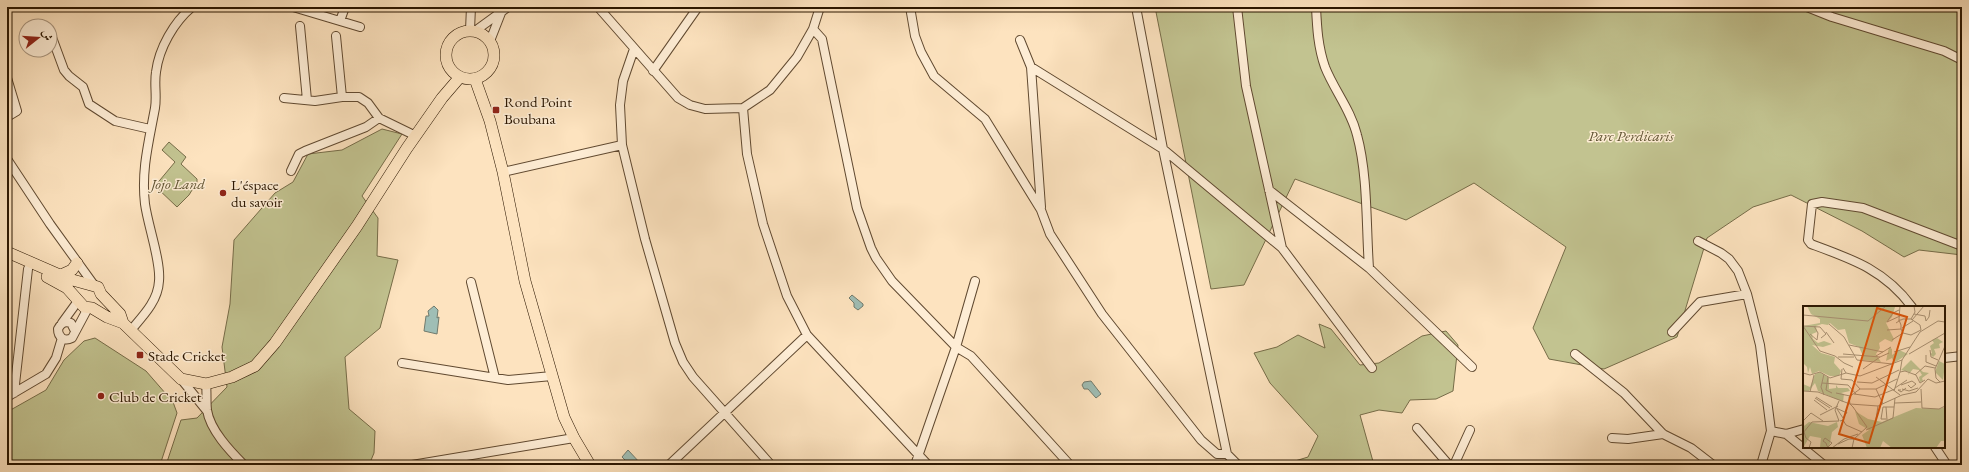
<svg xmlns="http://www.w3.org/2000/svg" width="1969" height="472" font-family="'EB Garamond',Amiri,serif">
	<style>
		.green { fill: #c2c390; stroke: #766c48 }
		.water { fill: #9fbeb5; stroke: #717b6d }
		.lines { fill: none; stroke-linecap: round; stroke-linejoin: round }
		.minor-casing { stroke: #604930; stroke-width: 10 }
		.major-casing { stroke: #2b1600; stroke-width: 12 }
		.minor { stroke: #feedd5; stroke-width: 8 }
		.major { stroke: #fde3bf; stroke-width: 11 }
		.poi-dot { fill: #8f2418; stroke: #feedd5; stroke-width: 1.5 }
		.labels { text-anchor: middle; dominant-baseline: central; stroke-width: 3; stroke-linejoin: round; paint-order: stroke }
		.poi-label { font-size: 15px; fill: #2b1600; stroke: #feedd5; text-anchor: start }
		.park-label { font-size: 15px; font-style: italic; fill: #605332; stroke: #feedd5 }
		.inset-road { fill: none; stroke: #a99173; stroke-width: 1 }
		.view { fill: #df560b; fill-opacity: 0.15; stroke: #df560b; stroke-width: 2 }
		.inset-edge { fill: none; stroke: #2b1600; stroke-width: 2 }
	</style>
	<rect width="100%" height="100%" fill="#fde3bf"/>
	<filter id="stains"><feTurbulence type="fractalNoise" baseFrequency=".005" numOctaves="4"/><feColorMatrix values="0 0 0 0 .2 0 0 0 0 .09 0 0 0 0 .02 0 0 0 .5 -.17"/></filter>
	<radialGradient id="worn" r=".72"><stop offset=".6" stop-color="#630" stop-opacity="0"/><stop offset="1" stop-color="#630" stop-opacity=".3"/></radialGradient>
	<!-- green -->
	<path class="green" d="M 1155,7 L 1213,9 L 1215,7 L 1962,7 L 1962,255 L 1919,250 L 1904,257 L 1862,231 L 1791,195 L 1753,207 L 1707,238 L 1677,337 L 1604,369 L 1549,359 L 1533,328 L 1566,247 L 1474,183 L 1406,220 L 1295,179 L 1244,285 L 1211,289 Z
		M 382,129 L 402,134 L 362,196 L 378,218 L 377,256 L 398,260 L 380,328 L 345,357 L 349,409 L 375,431 L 374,453 L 369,465 L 166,465 L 181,420 L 197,418 L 227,387 L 222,347 L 230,304 L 234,240 L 275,193 L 293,182 L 308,154 L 342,150 Z
		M 169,142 L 186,157 L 181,164 L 197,179 L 197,182 L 189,195 L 177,207 L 155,186 L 175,162 L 162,150 Z
		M 1319,324 L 1331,329 L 1360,365 L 1379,363 L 1422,336 L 1446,331 L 1458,345 L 1453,391 L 1436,399 L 1410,400 L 1402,413 L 1379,410 L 1360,415 L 1374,465 L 1282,465 L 1308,457 L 1318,436 L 1270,383 L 1254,353 L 1277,347 L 1298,335 L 1325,348 Z
		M 95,338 L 146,371 L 173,402 L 177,413 L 160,465 L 7,465 L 7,412 L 46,390 L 64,360 L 84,341 Z"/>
	<!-- water -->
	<path class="water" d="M 852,295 L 863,304 L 863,306 L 858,310 L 854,307 L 854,303 L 849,298 Z
		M 434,306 L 438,310 L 437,318 L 439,317 L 437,334 L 424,331 L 426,316 L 429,316 L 428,311 Z
		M 1091,381 L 1101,394 L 1096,398 L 1088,389 L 1084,389 L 1082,385 L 1084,382 Z
		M 628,450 L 641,464 L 639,465 L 630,465 L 622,457 Z"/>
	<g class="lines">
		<defs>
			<path id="minor" d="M 293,7 L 360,27
				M 598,7 L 678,98 L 690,105 L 705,109 L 743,108 L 770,90 L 797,57 L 813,29 L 820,7
				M 910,7 L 915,36 L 921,52 L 934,76 L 985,119 L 1041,210 L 1050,234 L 1102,314 L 1201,440 L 1217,454 L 1227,454
				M 1136,7 L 1163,149 L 1227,454 L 1238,465
				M 1237,7 L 1246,86 L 1282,248
				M 1316,7 C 1317,28 1318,47 1325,67 C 1334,90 1351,110 1357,135 C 1368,175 1366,226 1369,268
				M 1807,7 L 1832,17 L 1944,51 L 1962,60
				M 340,21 L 345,7
				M 300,26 L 307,100
				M 813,29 L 822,39 L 857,208 L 871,248 L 876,258 L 892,281 L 956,347 L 971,356 L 1070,465
				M 470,30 L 471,7
				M 475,31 L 508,7
				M 50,32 L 64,70 L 69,76 L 83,87 L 89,104 L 115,121 L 150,129
				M 336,36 L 342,97
				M 1020,40 L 1031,67 L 1041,207
				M 490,41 L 501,13
				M 634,49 L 623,81 L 620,105 L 622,145 L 645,239 L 675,343 L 683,362 L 693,377 L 771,465
				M 1031,67 L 1163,149 L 1282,248 L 1372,368
				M 653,71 L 698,7
				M 7,78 L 17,111 L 7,117
				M 284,98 L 315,101 L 342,97 L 359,97 L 368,103 L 379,118 L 416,136
				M 743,108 L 747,154 L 763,224 L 787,296 L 807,335 L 928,465
				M 7,159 L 50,224 L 94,285
				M 291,171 L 299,154 L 305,151 L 366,127 L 379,118
				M 503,172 L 622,145
				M 1269,190 L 1369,268 L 1472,367
				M 1698,241 L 1721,253 L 1729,259 L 1738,271 L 1747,294 L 1760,345 L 1771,431 L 1761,465
				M 471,282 L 495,378
				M 1912,307 C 1885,270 1852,259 1811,244 L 1808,240 L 1812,204 L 1822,202 L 1863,208 L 1962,246
				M 62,323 L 78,301
				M 131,330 C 143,316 158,301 159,281 C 161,261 148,226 145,204 C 141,170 149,141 155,108 C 157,96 154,84 156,72 C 159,48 174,22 192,7
				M 75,331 L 71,323 C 65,321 61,323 58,329 C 58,337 64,342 72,338 L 88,308
				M 1672,332 L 1700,302 L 1747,294
				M 1575,354 L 1624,393 L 1663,434 L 1691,448 L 1713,465
				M 1944,358 L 1962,356
				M 402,363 L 508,380 L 552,376
				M 181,379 L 207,411
				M 206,384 C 207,393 206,402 207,410 C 210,430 230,451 244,465
				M 14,393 L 28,269
				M 7,397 L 46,374 L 56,358 L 62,338
				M 1417,428 L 1449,465
				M 1771,431 L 1786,434 L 1804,429
				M 1786,434 L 1824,465
				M 1612,438 L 1628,439 L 1663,434
				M 1935,447 L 1947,465
				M 412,465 L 574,438
				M 669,465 L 807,335
				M 915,465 L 956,347 L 975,281
				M 1454,465 L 1470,430"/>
			<path id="major" d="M446 55a24 24 0 1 1 48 0a24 24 0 1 1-48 0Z
				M 475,79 L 490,121 L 503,172 L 525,281 L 564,417 L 574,438 L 590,465
				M 7,252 L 69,279 L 98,287 L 101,294 L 120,314 L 123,323 L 181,379 L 206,384 L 232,377 L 255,366 L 275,343 L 357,226 L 407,148 L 442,98 L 460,77
				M 61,275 L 72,270 L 77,263
				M 47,277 L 67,288 L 84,307 L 92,308 L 107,317 L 123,323"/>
		</defs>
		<!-- minor casing -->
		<use href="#minor" class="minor-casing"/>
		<!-- major casing -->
		<use href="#major" class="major-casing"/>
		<!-- minor -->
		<use href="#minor" class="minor"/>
		<!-- major -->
		<use href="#major" class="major"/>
	</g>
	<!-- markers -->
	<g class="poi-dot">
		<rect x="492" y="106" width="8" height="8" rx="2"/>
		<circle cx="223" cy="193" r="4"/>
		<rect x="136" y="351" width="8" height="8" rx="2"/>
		<circle cx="101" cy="396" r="4"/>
	</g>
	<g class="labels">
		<!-- poi labels -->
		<g class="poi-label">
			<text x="504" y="101">Rond Point<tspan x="504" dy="17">Boubana</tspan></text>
			<text x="231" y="184">L'éspace<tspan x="231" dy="17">du savoir</tspan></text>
			<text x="148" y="355">Stade Cricket</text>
			<text x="109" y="396">Club de Cricket</text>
		</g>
		<!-- park labels -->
		<g class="park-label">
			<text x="1631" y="135">Parc Perdicaris</text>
			<text x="178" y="183">Jojo Land</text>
		</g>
	</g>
	<!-- overview -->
	<g transform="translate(1803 306)">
		<rect width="142" height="142" fill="#fde3bf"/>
		<path d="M 4,0 L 92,1 L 89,11 L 83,17 L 91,33 L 89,36 L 82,33 L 76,37 L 77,42 L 73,48 L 78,56 L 59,54 L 60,50 L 56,41 L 46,37 L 42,23 L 35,24 L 27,17 L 25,19 L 19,18 L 13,20 L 14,26 L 9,28 L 10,33 L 15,37 L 21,35 L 29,38 L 20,41 L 9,39 L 18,47 L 32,51 L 31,57 L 38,65 L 36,70 L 27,70 L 16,65 L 9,68 L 7,61 L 5,67 L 4,61 L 0,57 L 0,20 L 17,17 L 17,13 L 8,8 ZM 134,32 L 140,36 L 136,38 L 137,42 L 131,43 L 133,48 L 130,51 L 127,48 L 129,47 L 127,40 L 131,37 L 129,34 ZM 86,41 L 89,43 L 89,49 L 96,44 L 105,48 L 91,57 L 89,52 L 83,55 ZM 108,54 L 120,66 L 126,67 L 119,72 L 120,75 L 117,76 L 116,71 L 119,69 L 116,64 L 110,63 L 105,69 L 106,66 L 98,64 ZM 136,55 L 142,58 L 140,74 L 132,66 ZM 17,66 L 26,72 L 26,83 L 33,82 L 33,79 L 35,82 L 45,82 L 47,85 L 38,87 L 41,88 L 40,96 L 15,85 L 12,77 L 6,85 L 0,85 L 0,78 L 7,81 L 12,68 ZM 142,101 L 142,135 L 138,135 L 133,142 L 89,142 L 80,135 L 77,142 L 64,142 L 59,129 L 66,124 L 56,118 L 52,105 L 65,113 L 79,116 L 113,102 L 136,103 ZM 6,116 L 25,120 L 34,116 L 35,121 L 29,126 L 26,142 L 17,141 L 18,132 L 7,130 L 0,142 L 1,120 Z" fill="#c2c390"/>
		<path class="inset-road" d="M 96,4 L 90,7 L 84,16 L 97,10M 111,8 L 122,10 L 123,15 L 126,11 L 127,4M 0,9 L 65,15 L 83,0M 108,13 L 112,6 L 111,0M 109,14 L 121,0M 93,17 L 96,15 L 96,14 L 98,14 L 100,13 L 108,13 L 117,19 L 118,24 L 108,29 L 100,27 L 98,23 L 98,19 L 96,14 L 96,13 L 97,0M 26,18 L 41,31 L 54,54 L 89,58M 0,20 L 17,45 L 32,50 L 41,57 L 50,61M 0,20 L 17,21 L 23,28 L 18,32M 99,22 L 110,15M 84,24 L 98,23M 23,26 L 31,37M 7,28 L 14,34 L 15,27 L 11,20M 89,34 L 100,27M 46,39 L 80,46M 127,44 L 128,51 L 135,54M 91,46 L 107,41M 40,48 L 77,51M 106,48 L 142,27M 123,49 L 123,56 L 133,60M 73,50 L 88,41M 35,51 L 51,51M 40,62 L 43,67 L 57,70 L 99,54M 39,63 L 38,73 L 49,74 L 57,83 L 46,91 L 47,98M 60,63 L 77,51 L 86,47M 97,66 L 99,54 L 117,26 L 135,15 L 142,16M 0,67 L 7,69 L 17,66 L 27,72 L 43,67M 21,68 L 18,81 L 21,89M 112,69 L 122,60 L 132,62M 25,71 L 23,84 L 29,87M 73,71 L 97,89M 54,76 L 69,77 L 96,64M 137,76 L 133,72 L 132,63 L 142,40M 19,77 L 45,79 L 53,88M 98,79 L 109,75 L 113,78 L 108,82 L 105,79M 92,82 L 104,74M 57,83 L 73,83 L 94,73M 73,83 L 80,98M 99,83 L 106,85 L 115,82M 118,83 L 119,102 L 136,103 L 142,100M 98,84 L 95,84 L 98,86 L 103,82M 0,85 L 15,86 L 47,98M 91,85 L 97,66 L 102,65 L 113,69 L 117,77 L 122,74M 7,86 L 11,69M 33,87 L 47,90M 51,88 L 72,91 L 92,83M 13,91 L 29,101M 12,92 L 27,102M 11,94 L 24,104M 92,97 L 118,96M 83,101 L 84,114M 33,102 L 44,107M 51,102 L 47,98 L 75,100 L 99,89 L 113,86 L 125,73 L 133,77 L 142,75M 34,103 L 40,112 L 44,106M 17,109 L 35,100M 73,113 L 75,100M 83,113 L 78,113 L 80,101 L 91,101M 0,115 L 8,107 L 20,115M 37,115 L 40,114 L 43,119 L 59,126M 63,124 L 90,112 L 92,92M 1,126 L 3,132 L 8,136 L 6,142M 0,127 L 9,116 L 36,115 L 32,104 L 36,95M 35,138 L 46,133 L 51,133M 25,142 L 25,141 L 29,137 L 22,132 L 20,135 L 23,137 L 24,140 L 26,142M 29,142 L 41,133 L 55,128M 49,142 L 51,133 L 64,121 L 50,101"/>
		<path class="view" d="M 74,2 L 104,11 L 66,137 L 36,128 Z"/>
		<rect width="142" height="142" class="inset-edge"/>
	</g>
	<!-- margin -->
	<rect width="1969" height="472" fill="none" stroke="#fde3bf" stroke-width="24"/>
	<rect x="8" y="8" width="1953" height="456" fill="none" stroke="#2b1600" stroke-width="2"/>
	<rect x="12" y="12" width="1945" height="448" fill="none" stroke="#2b1600"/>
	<!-- north arrow -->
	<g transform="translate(38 38) rotate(73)"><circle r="19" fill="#feedd5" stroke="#aa9780"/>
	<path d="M0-3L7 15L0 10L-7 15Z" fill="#8f2418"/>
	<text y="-6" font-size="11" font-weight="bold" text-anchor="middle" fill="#2b1600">ش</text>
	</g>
	<rect width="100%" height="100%" filter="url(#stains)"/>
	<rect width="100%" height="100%" fill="url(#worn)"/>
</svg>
